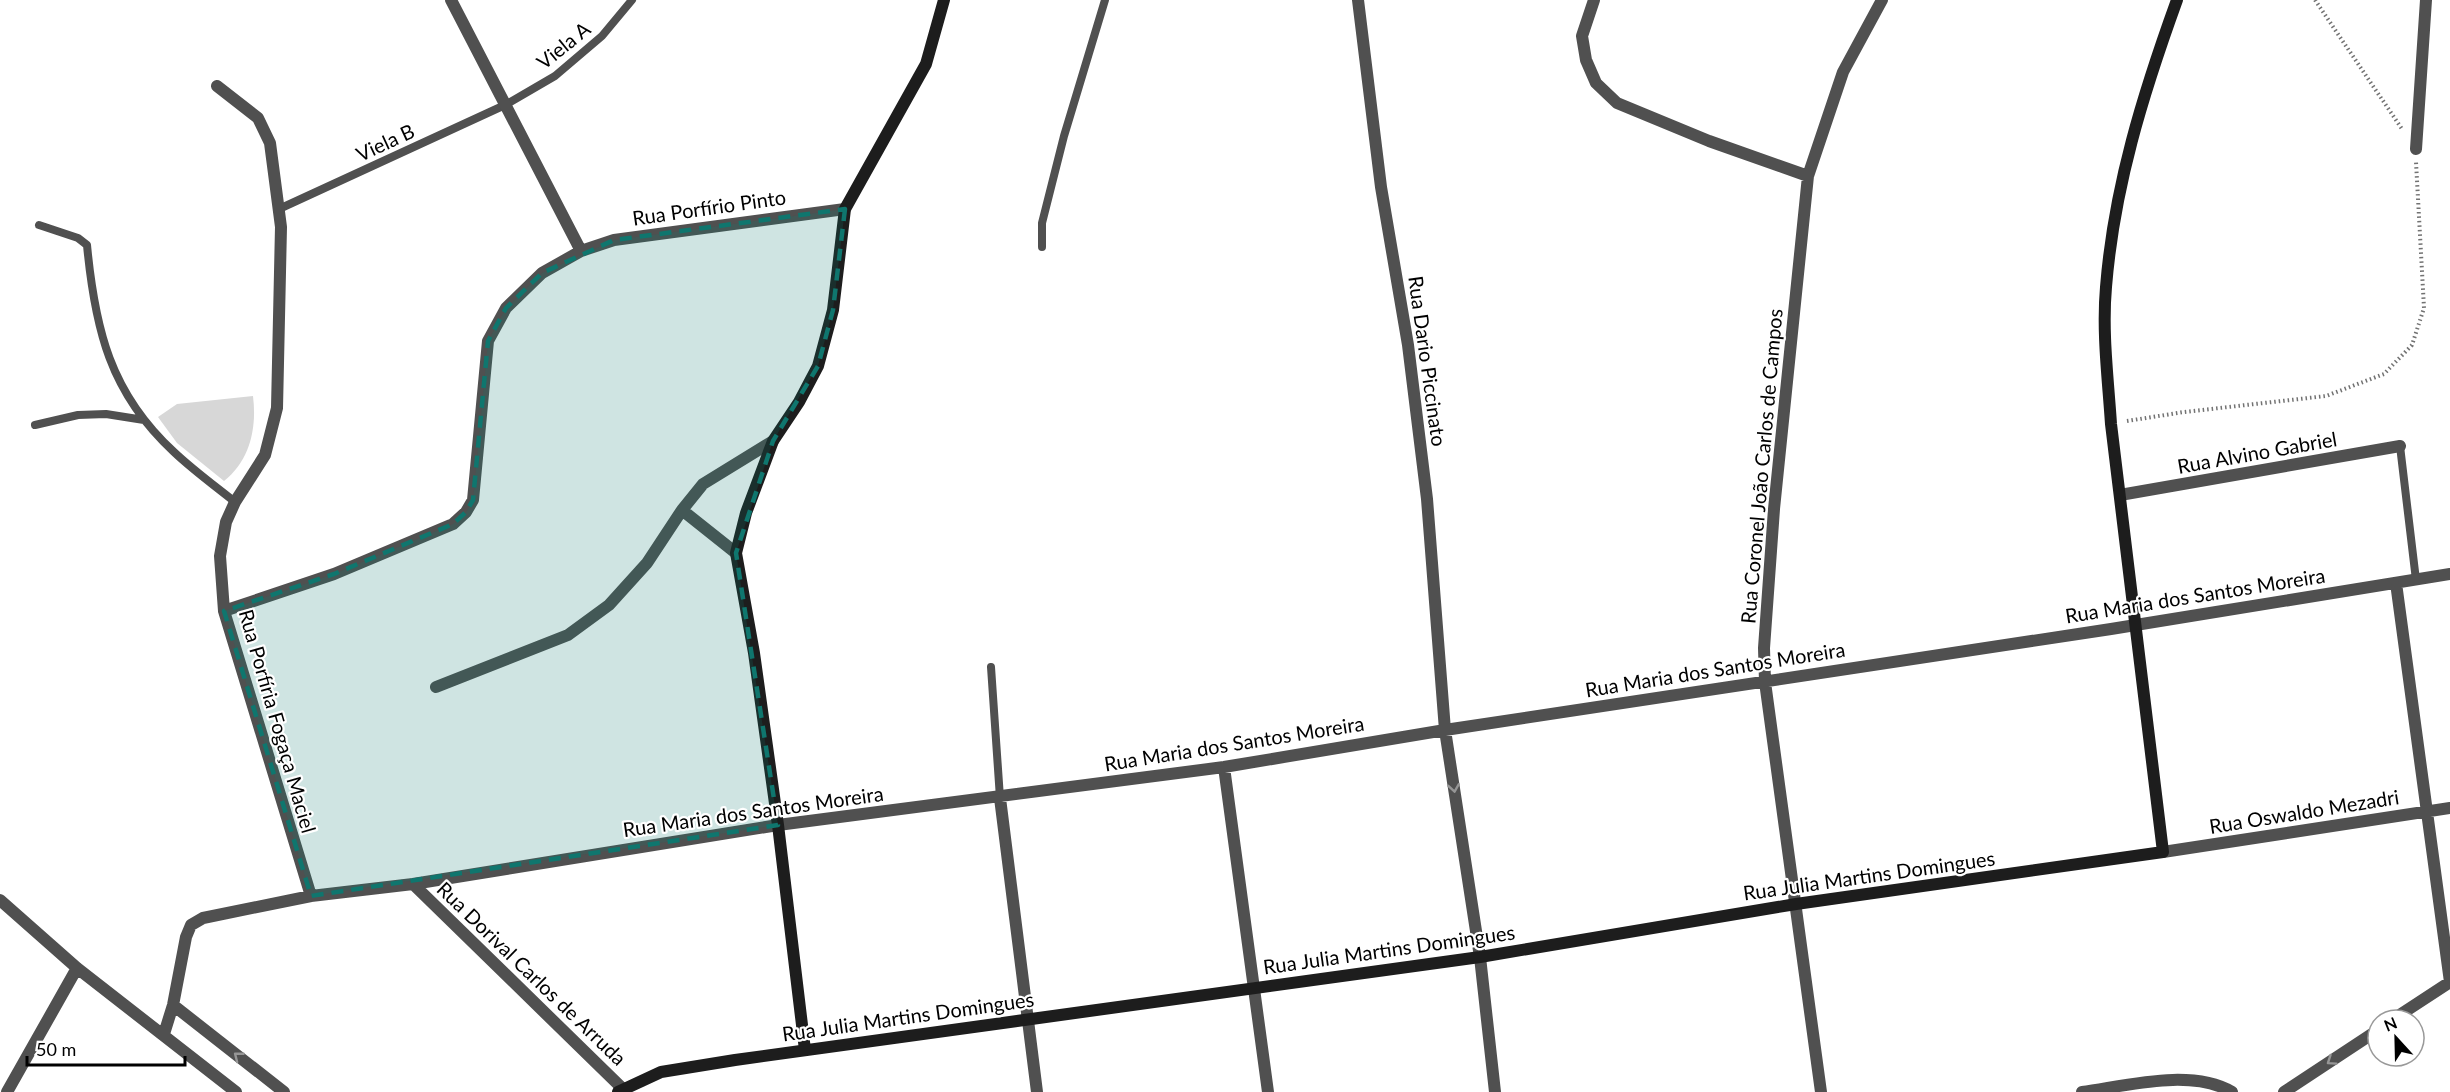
<svg xmlns="http://www.w3.org/2000/svg" width="2450" height="1092" font-family="Lato,sans-serif">
	<style>
		.green { fill: #d7d7d7 }
		.lines { fill: none; stroke-linecap: round; stroke-linejoin: round }
		.path { stroke: #727272; stroke-width: 4; stroke-dasharray: 1.5 3; stroke-linecap: butt }
		.lane { stroke: #505050; stroke-width: 8 }
		.street { stroke: #505050; stroke-width: 12 }
		.secondary { stroke: #1d1d1d; stroke-width: 12 }
		.oneway { stroke: #969696 }
		.marked { fill: #0f766e; fill-opacity: 0.2; stroke: #0f766e; stroke-width: 4.5; stroke-dasharray: 12 8; stroke-linejoin: round }
		.labels { text-anchor: middle; dominant-baseline: central; stroke-width: 4.5; stroke-linejoin: round; paint-order: stroke }
		.street-label { font-size: 20px; fill: #000; stroke: #fff }
	</style>
	<rect width="100%" height="100%" fill="#fff"/>
	<!-- green -->
	<path class="green" d="M 253,396 C 257,428 250,460 224,481 L 177,443 L 158,417 L 177,404 Z"/>
	<g class="lines">
		<!-- path -->
		<path class="path" d="M 2315,0 L 2402,129
			M 2127,421 L 2184,412 L 2326,396 L 2384,374 L 2412,345 L 2424,308 L 2416,162"/>
		<!-- lane -->
		<path class="lane" d="M 279,209 L 505,105 L 555,76 L 602,36 L 632,0
			M 39,225 L 78,238 L 87,245 C 95,329 110,393 174,452 C 193,470 215,486 235,502
			M 1042,247 L 1042,223 L 1064,136 L 1105,0
			M 35,425 L 78,415 L 106,414 L 144,420
			M 2400,446 L 2416,580
			M 991,667 L 1000,798"/>
		<!-- street -->
		<path class="street" d="M 1358,0 L 1381,187 L 1408,345 L 1427,499 L 1445,730 L 1480,957 L 1495,1092
			M 1594,0 L 1582,36 L 1586,60 L 1596,83 L 1617,103 L 1709,141 L 1808,176
			M 217,86 L 258,118 L 270,143 L 281,227 L 277,408 L 265,455 L 235,502 L 226,522 L 220,556 L 224,611 L 311,896
			M 2416,149 L 2426,0
			M 581,251 L 614,240 L 845,209
			M 2120,495 L 2400,446
			M 736,553 L 682,510 L 703,484 L 773,441
			M 2396,583 L 2450,982
			M 224,611 L 334,574 L 453,524 L 466,512 L 473,500 L 488,341 L 506,308 L 542,273 L 581,251 L 451,0
			M 436,687 L 568,635 L 609,605 L 647,563 L 682,510
			M 1224,767 L 1268,1092
			M 1000,798 L 1037,1092
			M 2163,852 L 2450,808
			M 413,884 L 623,1089
			M 0,900 L 77,968 L 236,1092
			M 173,1005 L 284,1092
			M 2392,1020 L 2450,982
			M 164,1034 L 173,1005 L 186,937 L 191,925 L 203,918 L 311,896 L 413,884 L 778,825 L 1224,767 L 1445,730 L 2111,629 L 2450,574
			M 7,1092 L 77,968
			M 1821,1092 L 1765,682 L 1764,648 L 1774,509 L 1808,176 L 1843,72 L 1882,0
			M 2082,1092 C 2126,1086 2191,1068 2232,1092
			M 2284,1092 L 2378,1030"/>
		<!-- secondary -->
		<path class="secondary" d="M 805,1050 L 778,825 L 754,653 L 736,553 L 746,513 L 773,441 L 799,402 L 818,366 L 833,310 L 845,209 L 926,64 L 944,0
			M 618,1092 L 661,1072 L 735,1060 L 1480,957 L 1796,904 L 2163,852 L 2111,424 C 2108,378 2102,332 2106,287 C 2114,187 2143,94 2177,0"/>
	</g>
	<!-- one-way arrows -->
	<defs><path id="oneway-chevron" d="M-2-3.5L2.5 0L-2 3.5" fill="none" stroke-width="1.6" stroke-linecap="round" stroke-linejoin="round" transform="scale(1.5)"/></defs>
	<g class="oneway">
		<use href="#oneway-chevron" transform="translate(1454 788) rotate(81)"/>
		<use href="#oneway-chevron" transform="translate(238 1056) rotate(-142)"/>
		<use href="#oneway-chevron" transform="translate(2331 1061) rotate(146)"/>
	</g>
	<!-- marked area -->
	<path class="marked" d="M 845,209 L 833,310 L 818,366 L 773,441 L 736,553 L 778,825 L 311,896 L 224,611 L 334,574 L 453,524 L 466,512 L 473,500 L 488,341 L 506,308 L 542,273 L 614,240 Z"/>
	<g class="labels">
		<!-- street labels -->
		<g class="street-label">
			<text transform="translate(563 45) rotate(-39)">Viela A</text>
			<text transform="translate(385 142) rotate(-25)">Viela B</text>
			<text transform="translate(709 207) rotate(-8)">Rua Porfírio Pinto</text>
			<text transform="translate(1428 361) rotate(82)">Rua Dario Piccinato</text>
			<text transform="translate(2257 452) rotate(-10)">Rua Alvino Gabriel</text>
			<text transform="translate(1761 466) rotate(-85)">Rua Coronel João Carlos de Campos</text>
			<text transform="translate(2195 595) rotate(-9)">Rua Maria dos Santos Moreira</text>
			<text transform="translate(1715 669) rotate(-9)">Rua Maria dos Santos Moreira</text>
			<text transform="translate(278 721) rotate(74)">Rua Porfíria Fogaça Maciel</text>
			<text transform="translate(1234 743) rotate(-9)">Rua Maria dos Santos Moreira</text>
			<text transform="translate(753 811) rotate(-8)">Rua Maria dos Santos Moreira</text>
			<text transform="translate(2304 811) rotate(-9)">Rua Oswaldo Mezadri</text>
			<text transform="translate(1869 875) rotate(-8)">Rua Julia Martins Domingues</text>
			<text transform="translate(1389 949) rotate(-8)">Rua Julia Martins Domingues</text>
			<text transform="translate(532 973) rotate(44)">Rua Dorival Carlos de Arruda</text>
			<text transform="translate(908 1016) rotate(-8)">Rua Julia Martins Domingues</text>
		</g>
	</g>
	<!-- north arrow -->
	<g transform="translate(2396 1038) rotate(338)"><circle r="28" fill="#ffffff" stroke="#999999" stroke-width="1.5"/>
	<path d="M0-4.5L10 22L0 15L-10 22Z" fill="#000000"/>
	<text y="-9" font-size="16" font-weight="bold" text-anchor="middle" fill="#000000">N</text>
	</g>
	<!-- scale -->
	<path d="M27 1056v9h158v-9" fill="none" stroke="#000000" stroke-width="3"/>
	<text x="36" y="1056" font-size="18" fill="#000000" stroke="#ffffff" stroke-width="4.5" paint-order="stroke">50 m</text>
</svg>
